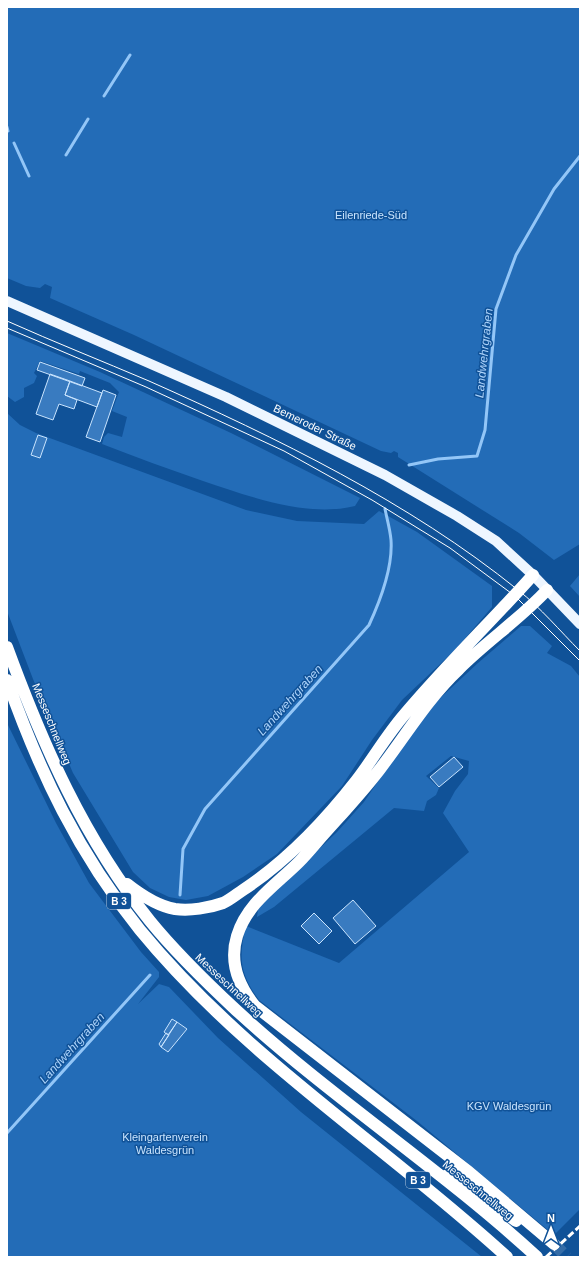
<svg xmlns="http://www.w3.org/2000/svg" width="587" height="1264" font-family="Helvetica,sans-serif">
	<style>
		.green { fill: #236cb7 }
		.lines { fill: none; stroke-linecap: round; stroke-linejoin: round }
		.stream { stroke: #93c6f7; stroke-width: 3 }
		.building { fill: #397bc0; stroke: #c9e4fe }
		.highway-tunnel { stroke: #346ca7; stroke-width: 12; stroke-dasharray: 12 6; stroke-linecap: butt }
		.major { stroke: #eef6ff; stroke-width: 10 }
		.highway { stroke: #fff; stroke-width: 12 }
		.tram { stroke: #fff; stroke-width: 1 }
		.rail { stroke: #fff; stroke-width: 3; stroke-dasharray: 7 3; stroke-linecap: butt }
		.labels { text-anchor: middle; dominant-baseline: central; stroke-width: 3; stroke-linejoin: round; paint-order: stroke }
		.shield { fill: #105298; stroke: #b7cbe0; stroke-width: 1 }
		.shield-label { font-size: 10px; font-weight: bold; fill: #fff }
		.park-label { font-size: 11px; fill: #c9e4fe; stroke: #105298 }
		.street-label { font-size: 11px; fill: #fff; stroke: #105298 }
		.water-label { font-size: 12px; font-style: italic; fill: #aed4fb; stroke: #105298 }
	</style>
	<rect width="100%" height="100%" fill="#105298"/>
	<!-- green -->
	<path class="green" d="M 7,7 L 580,7 L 580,544 L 554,560 L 519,533 L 398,457 L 398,453 L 394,451 L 391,453 L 381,451 L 134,335 L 50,298 L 52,287 L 45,284 L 40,288 L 26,286 L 7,278 Z
		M 7,333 L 100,372 L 231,433 L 360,498 L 355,506 C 306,518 248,496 203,481 C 169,469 135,457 102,444 L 104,437 L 108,433 L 122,437 L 127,417 L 112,411 L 119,392 L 110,383 L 80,371 L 79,374 L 40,361 L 34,373 L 37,376 L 34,383 L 24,388 L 24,397 L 15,402 L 7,396 Z
		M 7,413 L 20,425 L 36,433 L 246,510 L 297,521 L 364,524 L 379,511 L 417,532 L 492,586 L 492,607 L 456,649 L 402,700 L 372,740 L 342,786 L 277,854 L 243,877 L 208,896 L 186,900 L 169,897 L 150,888 L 133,872 L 73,773 L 33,679 L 7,611 Z
		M 580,574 L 580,597 L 570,586 Z
		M 521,626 L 530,626 L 552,646 L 547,653 L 571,666 L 580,677 L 580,1209 L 554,1235 L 417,1121 L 259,1000 C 240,974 238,958 246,926 L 339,963 L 469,852 L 443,813 L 455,791 L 468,774 L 469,761 L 451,756 L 426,776 L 439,788 L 436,795 L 427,801 L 424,811 L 394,808 L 274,907 L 257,917 L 258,909 L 264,901 L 337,832 L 364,802 L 400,749 L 437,701 L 478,663 Z
		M 7,723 L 56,823 L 89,883 L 141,952 L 159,972 L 159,977 L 138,1004 L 159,984 L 169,987 L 218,1038 L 301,1112 L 482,1257 L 7,1257 Z"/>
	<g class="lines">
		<!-- stream -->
		<path class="stream" d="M 104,96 L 130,55
			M 7,127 L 8,131
			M 14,143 L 29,176
			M 66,155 L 88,119
			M 409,465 L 438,459 L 477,456 L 485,430 L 496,309 L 516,255 L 554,189 L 580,156
			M 180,895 L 183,849 L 205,809 L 369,625 C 381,599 393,568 391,540 C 390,529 387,519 385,509
			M 7,1133 L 150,975"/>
	</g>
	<!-- building -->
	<path class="building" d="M 40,362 L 85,378 L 82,386 L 37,370 Z
		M 50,374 L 70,381 L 65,395 L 77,400 L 74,409 L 59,404 L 53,420 L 36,414 Z
		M 70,381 L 102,393 L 97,407 L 65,395 Z
		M 103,390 L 116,395 L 100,442 L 86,437 Z
		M 38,435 L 47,438 L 40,458 L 31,455 Z
		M 454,757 L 463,767 L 439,787 L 430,777 Z
		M 353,900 L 376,926 L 355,944 L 333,918 Z
		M 314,913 L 332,931 L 319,944 L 301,926 Z
		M 172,1019 L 177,1022 L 168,1035 L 164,1032 Z
		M 177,1022 L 187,1029 L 168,1052 L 161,1047 Z
		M 166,1033 L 169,1035 L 161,1047 L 159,1044 Z"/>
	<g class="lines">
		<!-- highway-tunnel -->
		<path class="highway-tunnel" d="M 554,1244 L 567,1257"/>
		<!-- major -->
		<path class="major" d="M 7,301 L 226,397 L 385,475 L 457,516 L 496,541 L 533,575 L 580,624"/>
		<!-- highway -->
		<path class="highway" d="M 547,590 C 520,619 487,641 459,669 C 428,698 406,735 380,769 C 361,794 338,818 317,842 C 311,849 305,856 299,862 C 276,885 247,903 237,936 C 229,962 238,985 255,1006 L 469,1172 L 554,1244
			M 7,647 C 43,745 84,839 150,921 C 176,953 206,982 236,1010 C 332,1098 441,1169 537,1257
			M 7,680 C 40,773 78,853 140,930 C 245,1058 386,1146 507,1257
			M 127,884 C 141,895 157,906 175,909 C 190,911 209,908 223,903 C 230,900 237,894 243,890 C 287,861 324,822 356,781 C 373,759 386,736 404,715 C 445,666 491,622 533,575
			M 447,1175 L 461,1181 L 516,1221"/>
		<!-- tram -->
		<path class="tram" d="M 7,321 C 54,342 102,361 149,381 C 277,438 409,502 518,590 C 541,608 560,631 580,651
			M 7,328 L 146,387 L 284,451 L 372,500 L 450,548 L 515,596 L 580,661"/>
		<!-- rail -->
		<path class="rail" d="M 546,1257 L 580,1226"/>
	</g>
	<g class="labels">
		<!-- shield labels -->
		<g class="shield">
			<rect x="107" y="893" width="24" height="16" rx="3"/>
			<rect x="406" y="1172" width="24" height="16" rx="3"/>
		</g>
		<g class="shield-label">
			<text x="119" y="901">B 3</text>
			<text x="418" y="1180">B 3</text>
		</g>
		<!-- park labels -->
		<g class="park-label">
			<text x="371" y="215">Eilenriede-Süd</text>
			<text x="509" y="1106">KGV Waldesgrün</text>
			<text x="165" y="1137">Kleingartenverein<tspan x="165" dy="13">Waldesgrün</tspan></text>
		</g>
		<!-- street labels -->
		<g class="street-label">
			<text transform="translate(315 427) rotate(26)">Bemeroder Straße</text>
			<text transform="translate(52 724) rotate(68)">Messeschnellweg</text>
			<text transform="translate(229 985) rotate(43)">Messeschnellweg</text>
			<text transform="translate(478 1190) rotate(39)">Messeschnellweg</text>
		</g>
		<!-- water labels -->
		<g class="water-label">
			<text transform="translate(484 353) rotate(-84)">Landwehrgraben</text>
			<text transform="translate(290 700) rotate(-48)">Landwehrgraben</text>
			<text transform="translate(72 1048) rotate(-48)">Landwehrgraben</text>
		</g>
	</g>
	<!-- border -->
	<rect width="587" height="1264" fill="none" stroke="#ffffff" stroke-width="16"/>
	<!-- north arrow -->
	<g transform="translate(551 1228)" stroke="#105298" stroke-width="3" paint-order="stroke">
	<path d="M0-3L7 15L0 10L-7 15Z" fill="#ffffff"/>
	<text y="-6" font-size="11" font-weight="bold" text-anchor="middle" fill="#ffffff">N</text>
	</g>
</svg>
